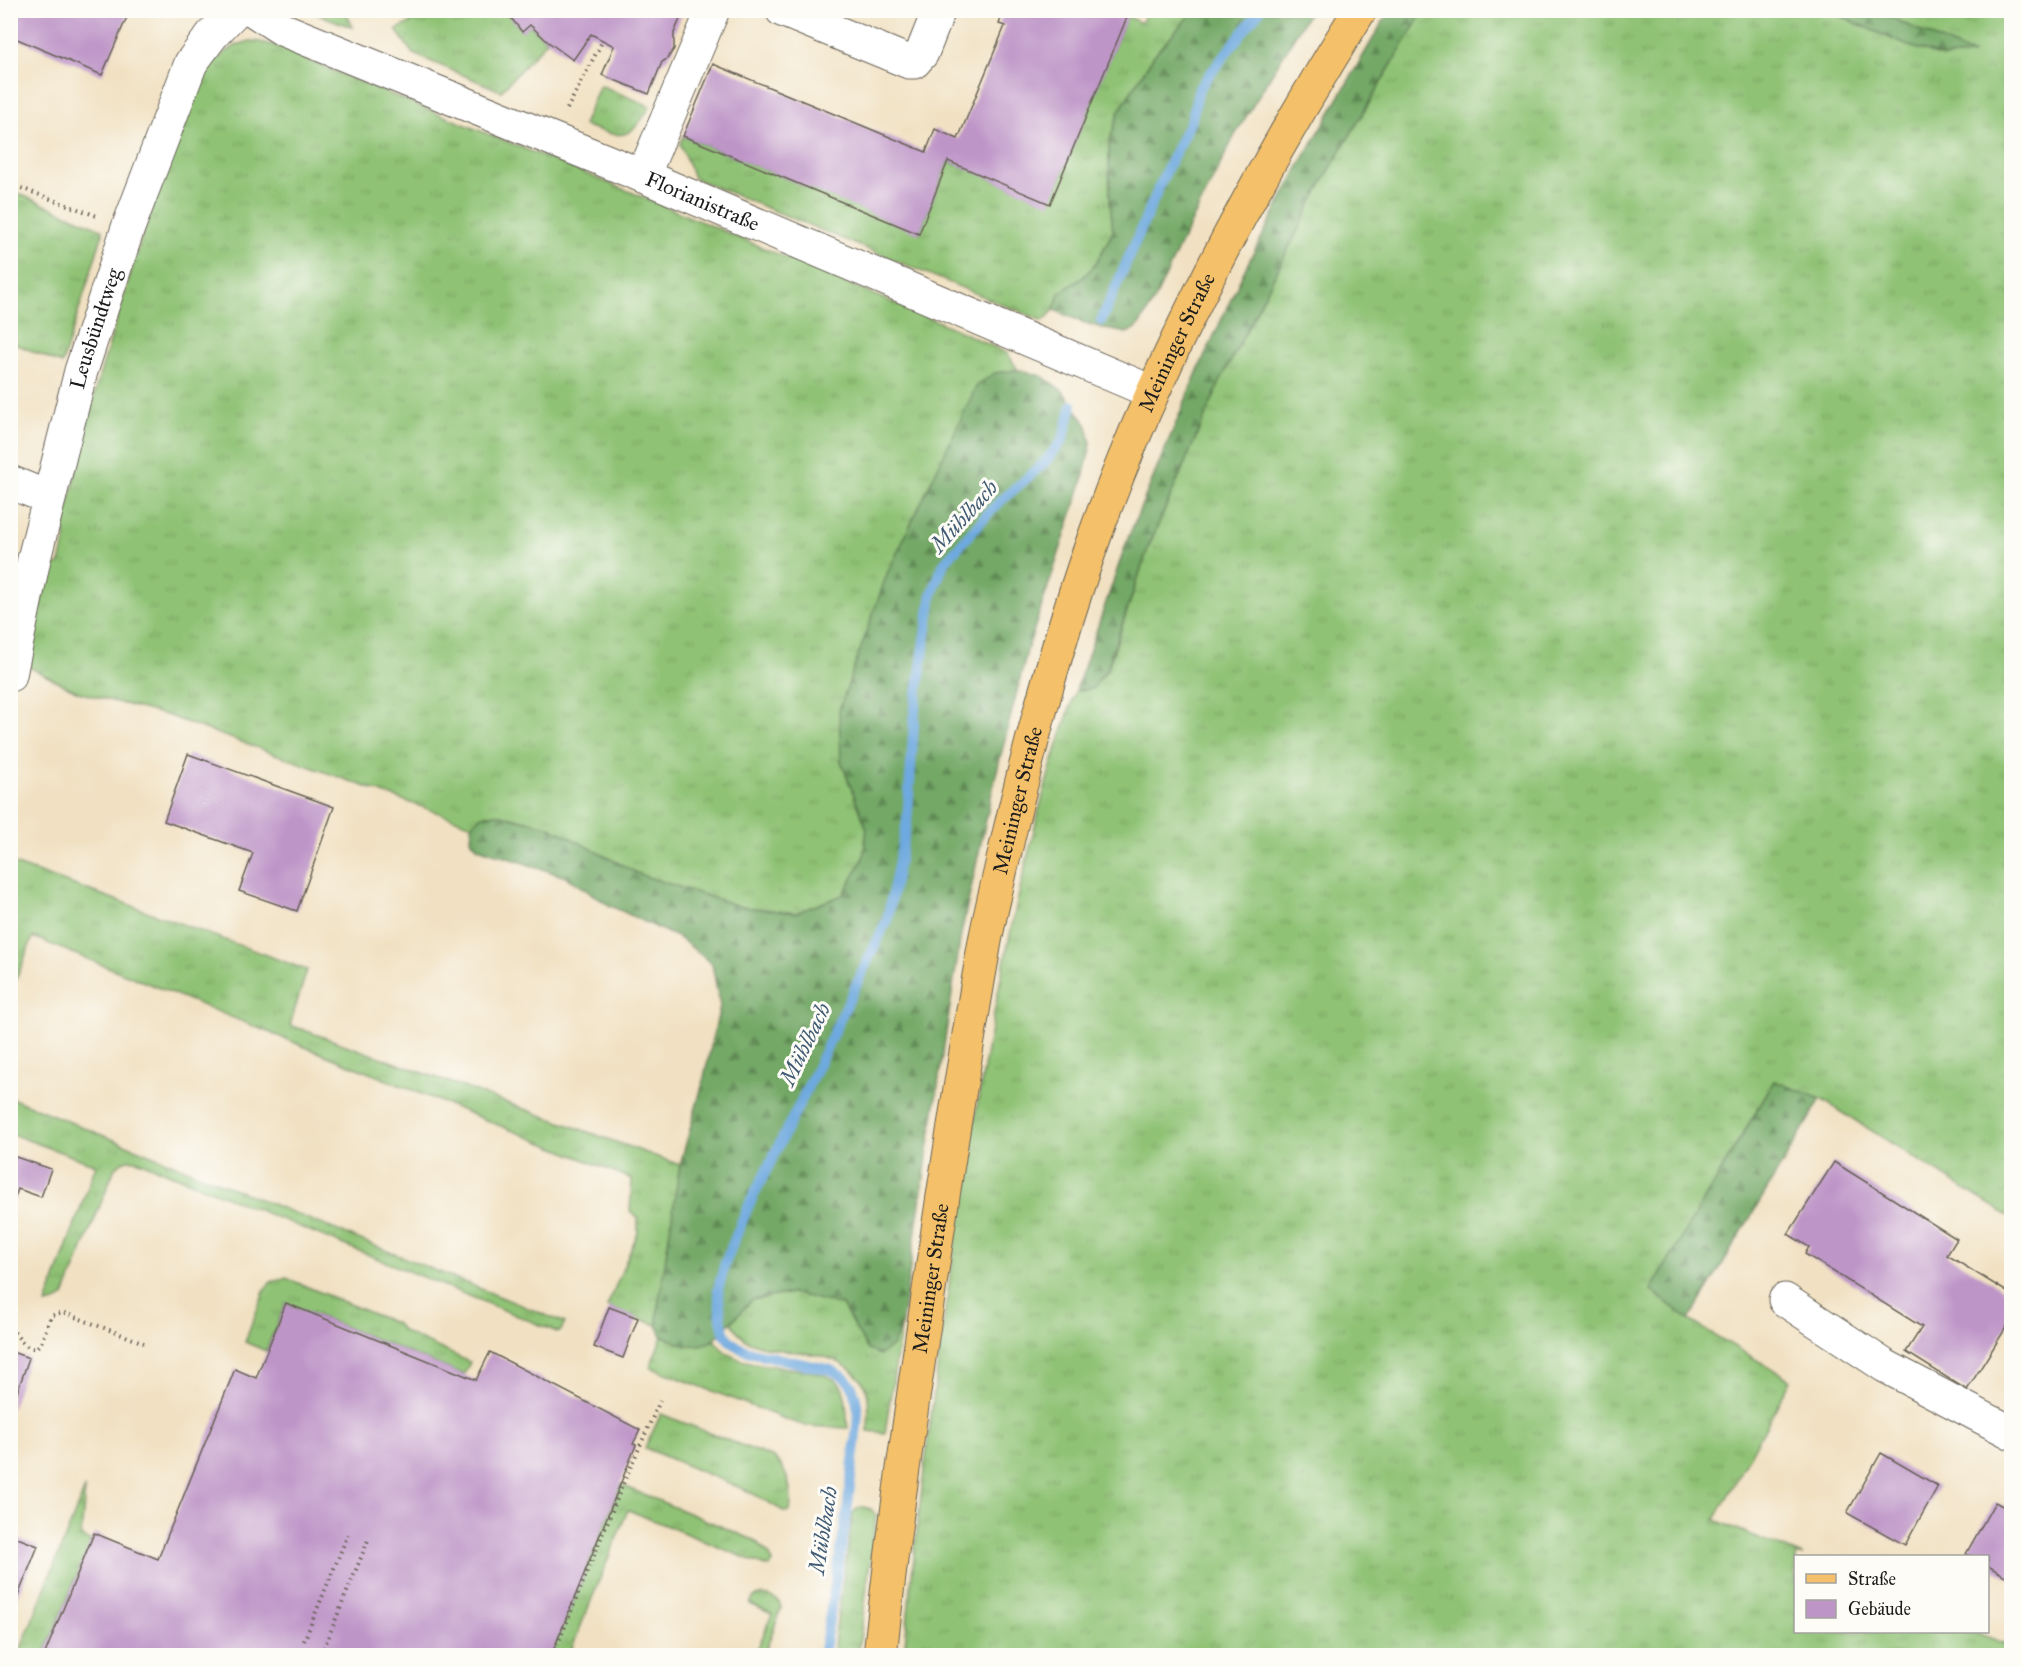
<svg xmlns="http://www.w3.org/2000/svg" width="2022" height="1666" font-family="'IM FELL Great Primer',serif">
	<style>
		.grass { fill: url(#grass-tufts); stroke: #566f48; stroke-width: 1.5 }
		.forest { fill: url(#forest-firs); stroke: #486241; stroke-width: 1.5 }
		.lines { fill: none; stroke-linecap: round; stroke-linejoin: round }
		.stream { stroke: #6ea9df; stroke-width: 10 }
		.building { fill: #be95c7 }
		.minor-casing { stroke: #676156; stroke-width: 35 }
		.major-casing { stroke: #676156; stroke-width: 35 }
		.path { stroke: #676156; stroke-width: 4; stroke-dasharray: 1.5 4.5; stroke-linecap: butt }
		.minor { stroke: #fff; stroke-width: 33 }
		.major { stroke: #f4c16a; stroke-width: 33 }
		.labels { text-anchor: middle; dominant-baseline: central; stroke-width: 6; stroke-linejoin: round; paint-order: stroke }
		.street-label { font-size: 21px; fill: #1c1c1c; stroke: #fdfcf7 }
		.water-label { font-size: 22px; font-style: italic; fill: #415b74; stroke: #fdfcf7 }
	</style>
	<defs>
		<pattern id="grass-tufts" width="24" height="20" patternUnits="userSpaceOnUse" patternTransform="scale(1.5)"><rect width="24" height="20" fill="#8fc274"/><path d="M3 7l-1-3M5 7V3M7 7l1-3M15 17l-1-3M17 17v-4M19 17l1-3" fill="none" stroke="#7ba664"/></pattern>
		<pattern id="forest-firs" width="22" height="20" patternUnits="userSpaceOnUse" patternTransform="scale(1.5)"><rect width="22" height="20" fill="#73a866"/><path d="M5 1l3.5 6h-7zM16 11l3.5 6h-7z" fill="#5e8853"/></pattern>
	</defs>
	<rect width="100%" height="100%" fill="#fdfcf7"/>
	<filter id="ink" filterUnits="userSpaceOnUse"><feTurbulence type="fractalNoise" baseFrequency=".0167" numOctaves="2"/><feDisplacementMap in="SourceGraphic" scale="12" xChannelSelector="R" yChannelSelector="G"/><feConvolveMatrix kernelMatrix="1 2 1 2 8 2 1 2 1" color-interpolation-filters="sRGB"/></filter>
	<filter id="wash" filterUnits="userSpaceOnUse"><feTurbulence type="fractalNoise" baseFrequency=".008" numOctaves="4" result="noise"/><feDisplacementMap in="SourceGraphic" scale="24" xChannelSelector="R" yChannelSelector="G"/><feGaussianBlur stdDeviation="1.35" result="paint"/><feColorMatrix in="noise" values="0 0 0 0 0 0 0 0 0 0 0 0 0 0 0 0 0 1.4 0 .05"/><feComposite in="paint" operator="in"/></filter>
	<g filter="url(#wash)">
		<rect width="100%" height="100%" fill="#f1e1c2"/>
		<!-- grass -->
		<path class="grass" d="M 310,11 L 346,11 L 353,28 Z
			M 421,11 L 505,11 L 522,31 L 530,25 L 547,41 L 501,91 L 413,54 L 396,30 L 423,16 Z
			M 1147,11 L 1194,11 L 1155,54 L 1119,111 L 1109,143 L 1110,200 L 1113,232 L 1094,266 L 1081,279 L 1059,293 L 1054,310 L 1043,321 L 694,178 L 680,144 L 683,136 L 919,233 L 948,161 L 1050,203 L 1127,16 L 1141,23 Z
			M 1423,11 L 1829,11 L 1906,45 L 1944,57 L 1972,55 L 1877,11 L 2011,11 L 2011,1218 L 1821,1099 L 1774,1081 L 1651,1290 L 1689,1320 L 1791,1380 L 1715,1520 L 1803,1556 L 1796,1556 L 1796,1632 L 1975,1632 L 2011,1646 L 2011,1655 L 904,1656 C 917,1513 936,1371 957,1230 C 979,1085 1005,940 1042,799 C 1051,762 1064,726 1076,690 L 1092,689 L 1108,669 L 1148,548 L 1220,382 L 1323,181 Z
			M 250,41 C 271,42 286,49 304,59 L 633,193 L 953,328 L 1007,353 L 1018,370 L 995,373 L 841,761 L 867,829 L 863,859 L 843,895 L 796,913 L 742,907 L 641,875 L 548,826 L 497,814 L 481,816 L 472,825 L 166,715 L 78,692 L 29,667 L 37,618 L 50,568 L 60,563 L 66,537 L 63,529 L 97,384 L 147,220 L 202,75 L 224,53 L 237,45 Z
			M 600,85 L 650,106 C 630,144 618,137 583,125 Z
			M 10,190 L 102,229 L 103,233 L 62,364 L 11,342 Z
			M 14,864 L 108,897 L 307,970 L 290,1025 L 680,1165 L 658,1308 L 657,1325 L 607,1307 L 638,1232 L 638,1218 L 630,1211 L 632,1179 L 33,937 L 11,992 L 10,865 Z
			M 11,1098 L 565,1323 L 560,1332 L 557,1332 L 136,1160 C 127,1159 122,1161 115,1168 L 64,1296 L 56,1302 L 46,1304 L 96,1165 L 11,1134 Z
			M 286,1278 L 397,1324 L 404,1332 L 470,1362 L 464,1375 L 286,1303 L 266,1351 L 245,1342 L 265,1289 L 271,1282 Z
			M 792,1293 L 842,1305 L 868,1350 L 892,1346 L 901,1328 L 885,1433 L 868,1431 C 868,1417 871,1397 864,1385 C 863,1381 858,1377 855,1374 C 826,1344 779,1358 746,1340 C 740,1336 735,1328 731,1322 L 752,1300 Z
			M 662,1336 C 679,1345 696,1347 714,1340 C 718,1344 722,1350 727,1353 C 755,1372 818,1363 839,1383 C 848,1393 846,1416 848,1428 L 806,1426 L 790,1421 L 650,1367 Z
			M 661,1414 L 774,1458 C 788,1468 793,1495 790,1511 L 785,1512 L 750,1492 L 645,1448 Z
			M 621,1485 L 756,1541 L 769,1554 L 773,1562 L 770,1567 L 765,1566 L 628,1510 L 569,1655 L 551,1656 Z
			M 85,1488 L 81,1537 L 91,1541 L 44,1655 L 18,1656 Z
			M 863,1507 L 871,1509 L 876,1516 L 858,1655 L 834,1655 L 835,1635 L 853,1513 L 858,1508 Z
			M 759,1595 C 769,1595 780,1597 781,1609 L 764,1655 L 755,1655 L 772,1614 L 750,1604 L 753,1598 Z"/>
		<!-- forest -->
		<path class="forest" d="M 1194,10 L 1310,11 L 1235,135 L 1180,245 L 1154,301 L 1138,327 L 1127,333 L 1106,329 L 1085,323 L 1054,310 L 1059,293 L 1081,279 L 1094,266 L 1113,232 L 1110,200 L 1109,143 L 1119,111 L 1155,54 Z
			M 1389,11 L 1423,11 L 1323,181 L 1220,382 L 1148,548 L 1107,669 L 1092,689 L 1076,690 L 1128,538 L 1198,370 L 1246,267 L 1299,166 Z
			M 1829,11 L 1877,11 L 1973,55 L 1944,57 L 1906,45 Z
			M 1018,370 L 1042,376 L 1063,391 L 1087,425 L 1091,444 L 1082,483 L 1027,651 L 994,783 L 961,934 L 901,1328 L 892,1346 L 880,1355 L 868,1350 L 842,1305 L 792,1293 L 752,1300 L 714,1340 L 700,1345 L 686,1346 L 662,1336 L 657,1325 L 658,1308 L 680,1165 L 702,1086 L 720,1006 L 712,964 L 681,939 L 609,905 L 566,877 L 478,848 L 471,840 L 472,825 L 481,816 L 497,814 L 548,826 L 641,875 L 742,907 L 796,913 L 843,895 L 863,859 L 867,829 L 841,761 L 839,710 L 887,574 L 977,385 L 995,373 Z
			M 1774,1081 L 1821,1099 L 1689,1320 L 1651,1290 Z"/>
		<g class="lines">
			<!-- stream -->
			<path class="stream" d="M 1101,321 L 1167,169 L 1192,118 L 1199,88 L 1260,10
				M 823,1656 L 847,1513 L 857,1426 L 858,1411 L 856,1399 L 852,1386 L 845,1378 L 831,1370 L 754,1353 L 740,1348 L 729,1340 L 724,1332 L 721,1318 L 718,1290 L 725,1263 L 748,1207 L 803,1097 L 887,920 L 907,822 L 915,709 L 932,594 L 944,563 L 994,507 L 1044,463 L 1063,440 L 1072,405"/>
		</g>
		<g id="blocks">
			<!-- building -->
			<path class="building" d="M 10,10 L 130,10 L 102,75 L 10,36 Z
				M 505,10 L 684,10 L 674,33 L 674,49 L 667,59 L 662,62 L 649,94 L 602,75 L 614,46 L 591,34 L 573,60 L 547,41 L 530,25 L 522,32 Z
				M 1004,10 L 1130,10 L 1050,204 L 948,161 L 919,234 L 683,136 L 713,64 L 926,152 L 935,129 L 958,139 L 1005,26 L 999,24 Z
				M 188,754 L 334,807 L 297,911 L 239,891 L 253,853 L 164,821 Z
				M 10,1155 L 51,1169 L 41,1197 L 18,1189 L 14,1200 L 10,1199 Z
				M 1834,1162 L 1957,1239 L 1947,1255 L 2012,1295 L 2012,1318 L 1967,1390 L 1906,1352 L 1922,1327 L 1805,1254 L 1809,1247 L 1788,1234 Z
				M 286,1303 L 476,1380 L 490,1352 L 640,1430 L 633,1444 L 636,1445 L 551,1656 L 44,1656 L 94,1533 L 158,1559 L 235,1369 L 256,1378 Z
				M 609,1307 L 638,1318 L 623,1358 L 594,1347 Z
				M 12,1352 L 29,1358 L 11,1410 L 10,1356 Z
				M 1881,1453 L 1938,1486 L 1905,1545 L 1847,1513 Z
				M 1995,1502 L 2012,1511 L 2012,1580 L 1988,1566 L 1988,1556 L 1970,1556 L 1966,1554 Z
				M 10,1535 L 38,1546 L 11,1613 L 10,1613 Z"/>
		</g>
	</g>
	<g filter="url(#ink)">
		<use href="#blocks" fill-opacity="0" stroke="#676156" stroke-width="1.5"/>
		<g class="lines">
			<defs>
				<g id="minor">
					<path id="s1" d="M 253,10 L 284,30 L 643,176 L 1152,392"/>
					<path d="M 782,10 L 909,62 L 914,62 L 922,53 L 939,10"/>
					<path d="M 643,176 L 713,10"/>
					<path d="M 10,482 L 49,498"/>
					<path id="s2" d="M 10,675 L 34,559 L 81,371 L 128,228 L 191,63 L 212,35 L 236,10"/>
					<path d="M 1785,1300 L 1885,1366 L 2012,1433"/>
				</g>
				<g id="major">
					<path id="s3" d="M 880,1656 C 894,1520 915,1385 935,1250 C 950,1147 967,1044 985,941 C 991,910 999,878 1006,847 C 1030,743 1058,639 1094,538 C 1160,354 1257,175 1360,10"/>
				</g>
			</defs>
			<!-- minor casing -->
			<use href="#minor" class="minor-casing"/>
			<!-- major casing -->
			<use href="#major" class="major-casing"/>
			<!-- path -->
			<path class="path" d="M 567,109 L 603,40
				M 10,184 L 97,216
				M 10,1013 L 15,1016
				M 10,1328 C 19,1336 23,1349 36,1348 L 41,1343 L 51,1316 L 62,1312 L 144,1343
				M 304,1641 L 349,1532
				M 324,1648 L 369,1538
				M 553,1656 L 623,1484 L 660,1401"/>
			<!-- minor -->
			<use href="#minor" class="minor"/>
			<!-- major -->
			<use href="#major" class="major"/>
		</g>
	</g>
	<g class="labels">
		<!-- street labels -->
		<g class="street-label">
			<text stroke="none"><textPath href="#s1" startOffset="489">Florianistraße</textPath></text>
			<text stroke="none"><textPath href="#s2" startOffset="357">Leusbündtweg</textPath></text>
			<text stroke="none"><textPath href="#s3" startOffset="1353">Meininger Straße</textPath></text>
			<text stroke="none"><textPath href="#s3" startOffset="867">Meininger Straße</textPath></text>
			<text stroke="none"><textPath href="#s3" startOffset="381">Meininger Straße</textPath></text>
		</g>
		<!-- water labels -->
		<g class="water-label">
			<text transform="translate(964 516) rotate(-48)">Mühlbach</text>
			<text transform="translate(805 1044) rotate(-64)">Mühlbach</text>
			<text transform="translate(823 1530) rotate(-81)">Mühlbach</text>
		</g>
	</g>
	<!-- margin -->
	<rect width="2022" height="1666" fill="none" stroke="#fdfcf7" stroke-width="36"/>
	<!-- legend -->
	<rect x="1794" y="1555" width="195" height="78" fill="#fdfcf7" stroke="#a3a29f" stroke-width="1.5"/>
	<rect x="1806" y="1574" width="30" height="9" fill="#f4c16a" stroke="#a3a29f" stroke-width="1.5"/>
	<text x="1848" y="1585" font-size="18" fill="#1c1c1c">Straße</text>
	<rect x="1806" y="1600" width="30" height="18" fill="#be95c7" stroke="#a3a29f" stroke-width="1.5"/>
	<text x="1848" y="1615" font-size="18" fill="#1c1c1c">Gebäude</text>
</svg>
